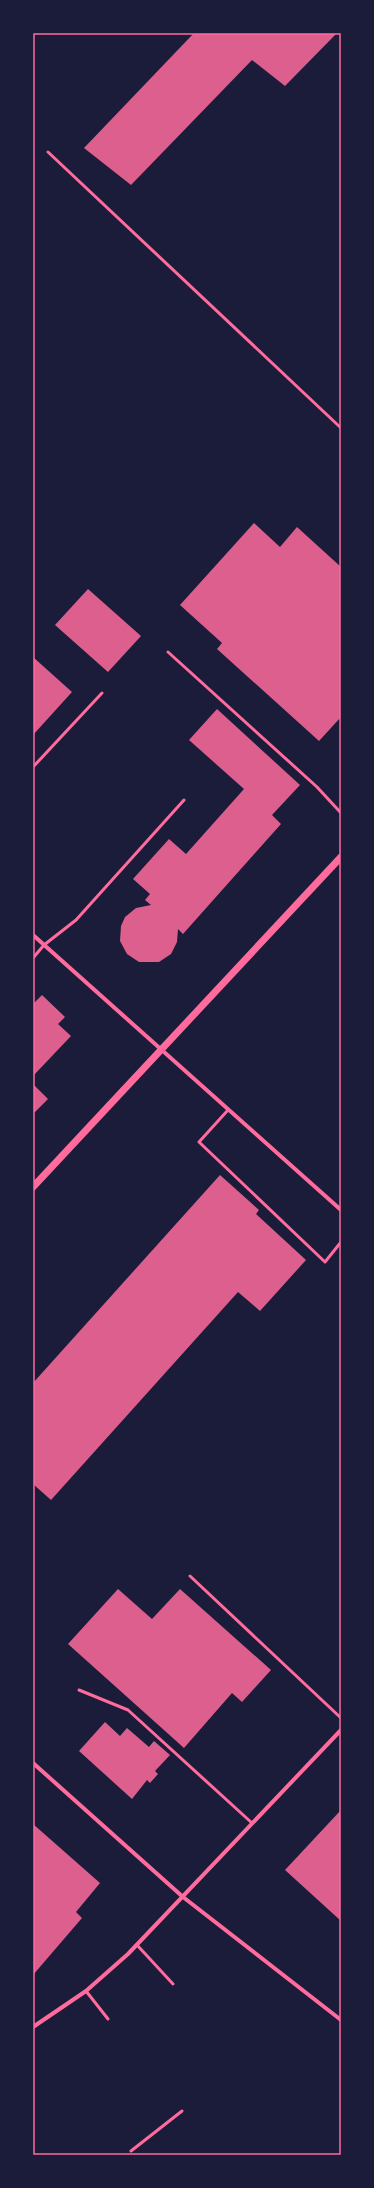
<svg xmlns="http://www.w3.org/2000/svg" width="374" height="2188" font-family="'Work Sans',sans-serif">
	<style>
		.building { fill: #dd5f8e }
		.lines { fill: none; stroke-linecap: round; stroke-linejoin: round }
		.service { stroke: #ff6b9d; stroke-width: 3 }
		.minor { stroke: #ff6b9d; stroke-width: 4 }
		.tertiary { stroke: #ff6b9d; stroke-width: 7 }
		.neatline { fill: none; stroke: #ff6b9d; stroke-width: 1.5 }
	</style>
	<rect width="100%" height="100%" fill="#1b1b3a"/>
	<!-- building -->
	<path class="building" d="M 194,33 L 337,33 L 285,86 L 252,60 L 131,185 L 84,148 Z
		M 254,523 L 280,547 L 297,527 L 341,567 L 341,717 L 319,741 L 217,649 L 222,643 L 180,605 Z
		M 88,589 L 141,636 L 108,672 L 55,625 Z
		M 33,657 L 72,692 L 33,735 Z
		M 217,709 L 300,785 L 272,815 L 281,824 L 183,934 L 178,929 L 177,942 L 171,954 L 159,962 L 139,962 L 127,954 L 120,941 L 121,926 L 125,917 L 136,908 L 151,905 L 145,900 L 150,894 L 133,879 L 169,839 L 186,854 L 244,789 L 189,740 Z
		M 42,995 L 65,1017 L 58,1024 L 71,1036 L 34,1075 L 33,1004 Z
		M 33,1084 L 48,1099 L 33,1114 Z
		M 220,1175 L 259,1210 L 256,1214 L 306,1260 L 260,1311 L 238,1292 L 51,1500 L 33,1484 L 33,1383 Z
		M 118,1589 L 152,1619 L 180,1589 L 271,1670 L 242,1702 L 232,1693 L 184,1748 L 68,1644 Z
		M 105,1722 L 120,1736 L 127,1728 L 149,1747 L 154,1741 L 170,1755 L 155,1771 L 158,1774 L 150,1783 L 147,1780 L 132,1799 L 79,1751 Z
		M 341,1810 L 341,1921 L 285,1870 Z
		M 33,1824 L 100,1883 L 76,1912 L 82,1918 L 33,1975 Z"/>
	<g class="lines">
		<!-- service -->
		<path class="service" d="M 48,152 L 341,428
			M 168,652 L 317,787 L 341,813
			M 33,767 L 102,693
			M 33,958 L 44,945 L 76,920 L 184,800
			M 228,1110 L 199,1142 L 325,1262 L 341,1242
			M 190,1576 L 341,1718
			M 79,1690 L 128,1710 L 252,1823
			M 137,1945 L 173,1984
			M 86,1991 L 108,2019
			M 131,2151 L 182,2111"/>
		<!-- minor -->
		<path class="minor" d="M 33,935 L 341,1210
			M 33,1763 L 183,1897 L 341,2020
			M 33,2027 L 86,1991 L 128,1954 L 341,1730"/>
		<!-- tertiary -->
		<path class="tertiary" d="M 33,1187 L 341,857"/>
	</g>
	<!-- border -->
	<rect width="374" height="2188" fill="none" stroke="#1b1b3a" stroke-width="68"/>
	<rect x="34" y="34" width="306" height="2120" class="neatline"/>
</svg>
